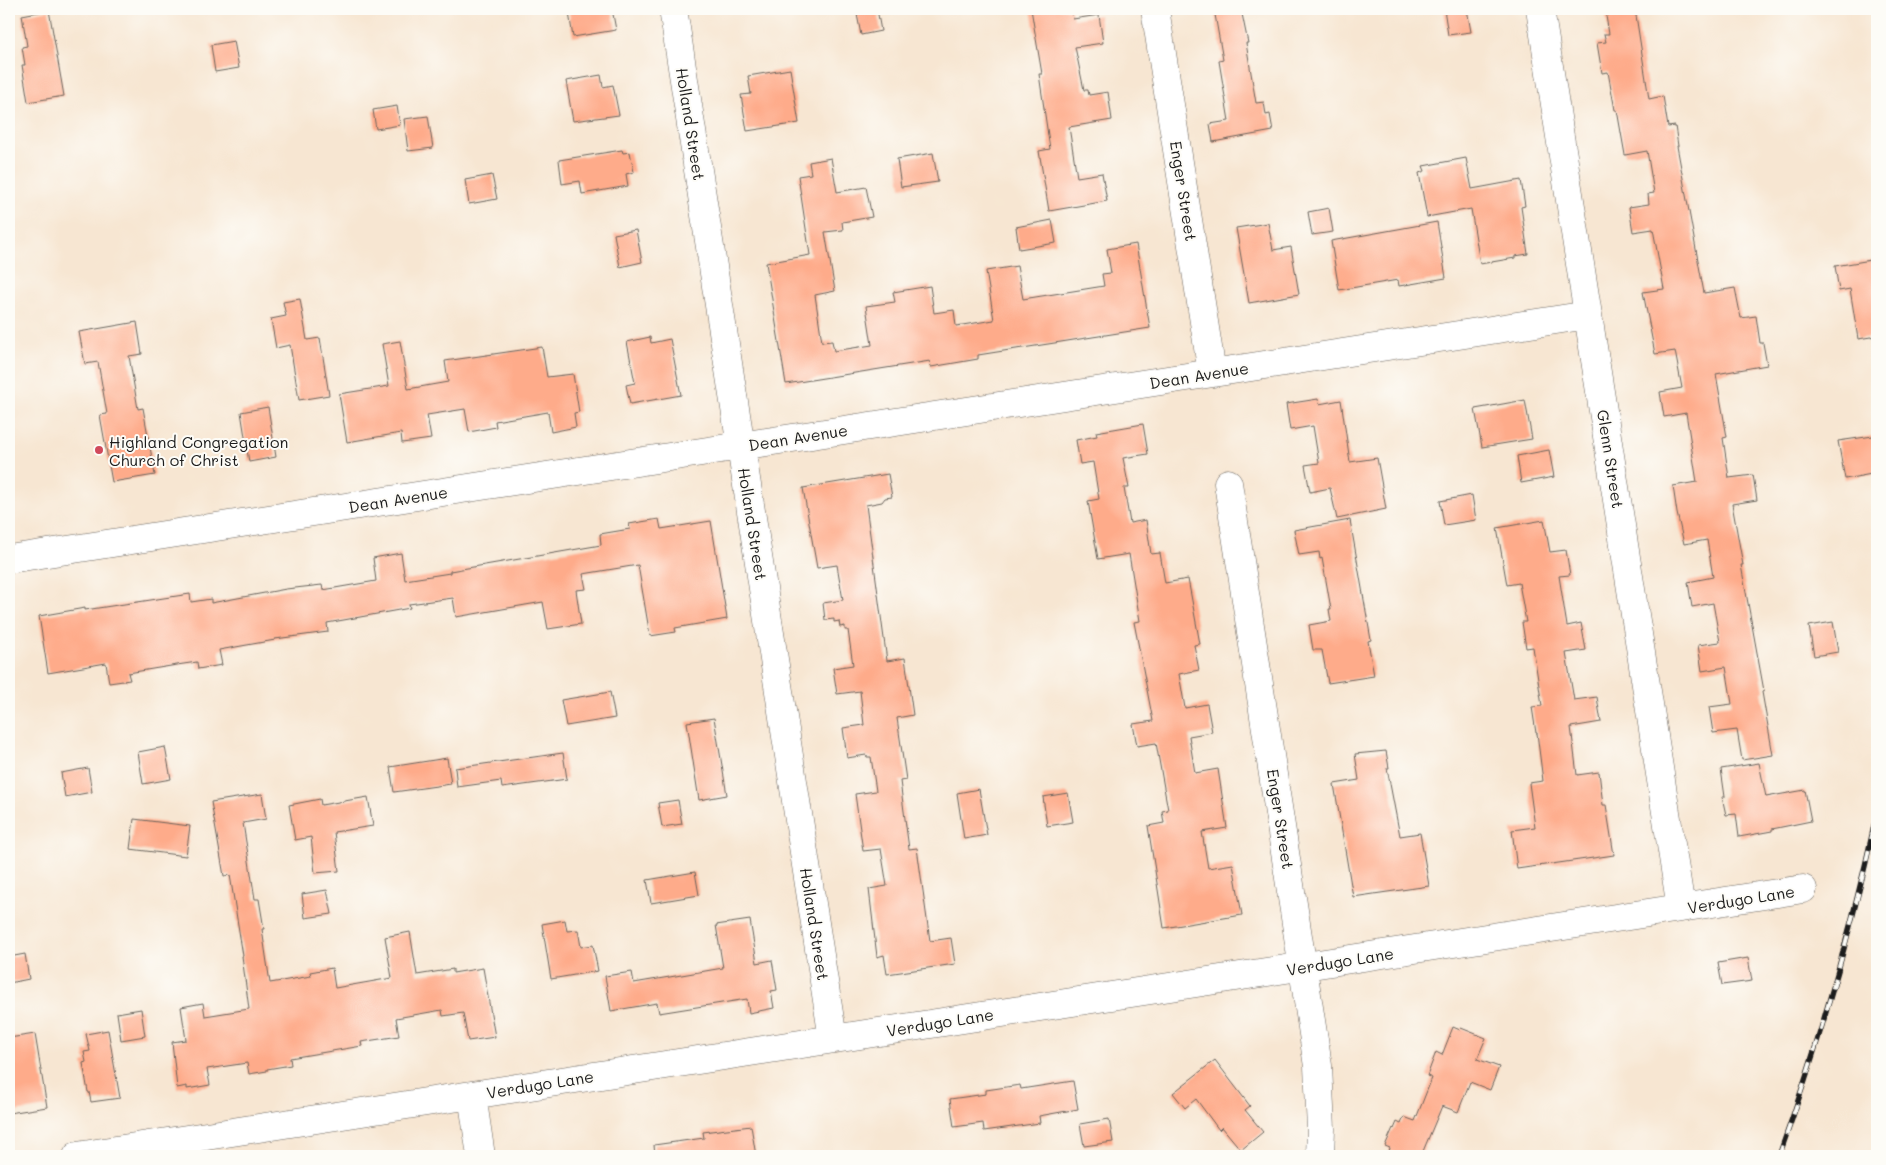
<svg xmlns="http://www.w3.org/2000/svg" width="1886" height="1165" font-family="Mali,sans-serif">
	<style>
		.building { fill: #feab8a }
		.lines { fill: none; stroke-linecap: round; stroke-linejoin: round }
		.minor-casing { stroke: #69635c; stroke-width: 29 }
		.minor { stroke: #fff; stroke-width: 28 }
		.rail-casing { stroke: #1c1c1c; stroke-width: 5.5 }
		.rail { stroke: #fdfcf7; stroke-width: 4; stroke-dasharray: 11; stroke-linecap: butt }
		.poi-dot { fill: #d1495b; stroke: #fdfcf7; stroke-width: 2 }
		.labels { text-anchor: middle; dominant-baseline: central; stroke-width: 4; stroke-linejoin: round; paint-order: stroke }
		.street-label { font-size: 16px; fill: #1c1c1c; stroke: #fdfcf7 }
		.poi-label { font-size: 16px; fill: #1c1c1c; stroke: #fdfcf7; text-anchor: start }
	</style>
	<rect width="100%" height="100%" fill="#fdfcf7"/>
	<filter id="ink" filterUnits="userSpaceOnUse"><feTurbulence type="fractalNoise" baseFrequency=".02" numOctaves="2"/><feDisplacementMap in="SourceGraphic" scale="10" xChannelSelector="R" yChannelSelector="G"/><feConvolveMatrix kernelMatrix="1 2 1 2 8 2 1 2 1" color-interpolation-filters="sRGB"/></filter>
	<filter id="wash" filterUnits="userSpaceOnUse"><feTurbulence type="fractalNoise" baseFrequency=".0096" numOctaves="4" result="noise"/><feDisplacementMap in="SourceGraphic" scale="20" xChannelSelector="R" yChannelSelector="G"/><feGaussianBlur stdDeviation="1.12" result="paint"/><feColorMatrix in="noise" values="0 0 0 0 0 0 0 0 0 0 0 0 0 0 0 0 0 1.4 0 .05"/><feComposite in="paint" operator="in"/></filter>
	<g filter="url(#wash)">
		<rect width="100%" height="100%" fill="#f7e6d2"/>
		<g id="blocks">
			<!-- building -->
			<path class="building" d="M 571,9 L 612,9 L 616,30 L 573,37 L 569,13 L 572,12 Z
				M 856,9 L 877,9 L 881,31 L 861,35 Z
				M 1031,9 L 1071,9 L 1073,19 L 1099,15 L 1103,43 L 1075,47 L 1084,90 L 1088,90 L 1089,95 L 1108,92 L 1112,120 L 1069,127 L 1077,177 L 1102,173 L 1107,201 L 1049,211 L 1039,151 L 1050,149 L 1039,74 L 1042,74 Z
				M 1214,9 L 1241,9 L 1248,43 L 1246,43 L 1256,103 L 1264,102 L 1266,115 L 1270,114 L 1273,131 L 1213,142 L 1210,124 L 1229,121 L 1219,61 L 1223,60 Z
				M 1444,9 L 1467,9 L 1471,32 L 1448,35 Z
				M 1607,9 L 1635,9 L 1649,99 L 1663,96 L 1668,127 L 1675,126 L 1678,146 L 1677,146 L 1704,293 L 1735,288 L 1741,318 L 1756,316 L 1760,343 L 1763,343 L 1767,365 L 1716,374 L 1727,437 L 1723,438 L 1729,478 L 1753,475 L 1757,500 L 1732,504 L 1743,565 L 1741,565 L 1764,691 L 1762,692 L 1773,755 L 1742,760 L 1737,730 L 1713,733 L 1709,707 L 1732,704 L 1726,667 L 1702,671 L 1698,645 L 1720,642 L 1713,603 L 1692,607 L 1688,582 L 1713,577 L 1707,540 L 1684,544 L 1677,513 L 1673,486 L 1697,482 L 1686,413 L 1664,417 L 1660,392 L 1682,388 L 1675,351 L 1655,354 L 1643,292 L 1664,289 L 1653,229 L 1633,232 L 1629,207 L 1649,204 L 1648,194 L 1654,193 L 1647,151 L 1625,155 L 1617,110 L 1615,110 L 1608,72 L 1602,73 L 1597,43 L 1606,42 L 1604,34 L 1609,34 L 1606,16 L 1609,15 Z
				M 49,10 L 64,96 L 28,102 L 22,65 L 25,65 L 22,47 L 27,46 L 22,15 Z
				M 234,41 L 239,68 L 215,72 L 211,45 Z
				M 790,69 L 799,123 L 747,131 L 741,95 L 751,94 L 748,76 Z
				M 601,75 L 603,87 L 613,85 L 619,115 L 573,121 L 566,81 Z
				M 397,106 L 400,125 L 376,129 L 373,110 Z
				M 428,116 L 433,148 L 408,151 L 404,119 Z
				M 622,150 L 623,153 L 630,152 L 634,172 L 626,174 L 628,186 L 582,194 L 580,181 L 562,184 L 559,160 Z
				M 933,153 L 938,182 L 901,187 L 897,159 Z
				M 831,158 L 837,192 L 866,187 L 872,217 L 842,222 L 843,230 L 825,232 L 835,291 L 815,295 L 822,342 L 832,341 L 834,351 L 872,345 L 866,306 L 895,302 L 893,292 L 930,286 L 934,313 L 954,310 L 956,326 L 994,320 L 986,271 L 1017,266 L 1023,299 L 1104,286 L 1102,274 L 1111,273 L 1107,249 L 1136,244 L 1150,328 L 978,355 L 978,359 L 931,367 L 930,361 L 786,384 L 766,263 L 810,255 L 798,176 L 811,174 L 809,162 Z
				M 1466,158 L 1472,189 L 1521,180 L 1525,206 L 1521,207 L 1528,254 L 1515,256 L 1515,258 L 1480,264 L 1471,209 L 1427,217 L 1419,173 L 1425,171 L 1423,166 Z
				M 492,175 L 497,199 L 469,204 L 465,180 Z
				M 1329,208 L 1333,232 L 1312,235 L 1308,212 Z
				M 1052,220 L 1056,243 L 1019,249 L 1016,227 Z
				M 1437,222 L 1446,278 L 1399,286 L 1398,280 L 1339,290 L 1331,241 Z
				M 1268,223 L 1273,250 L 1291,247 L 1299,294 L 1249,303 L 1236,228 Z
				M 636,230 L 642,262 L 620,267 L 614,234 Z
				M 1877,259 L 1877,336 L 1858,339 L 1850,289 L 1839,291 L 1835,266 Z
				M 300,299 L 307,340 L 320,338 L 329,395 L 299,400 L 290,345 L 276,348 L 271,319 L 286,316 L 283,302 Z
				M 137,322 L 142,354 L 129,356 L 138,409 L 143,408 L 155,475 L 112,482 L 100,415 L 107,414 L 98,362 L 85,364 L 79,332 Z
				M 650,337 L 651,343 L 670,339 L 681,395 L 630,404 L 626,385 L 635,383 L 627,342 Z
				M 400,341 L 408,389 L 448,382 L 445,361 L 542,347 L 547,377 L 573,374 L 579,412 L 574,413 L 576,427 L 551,432 L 548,412 L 495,421 L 496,427 L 469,432 L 465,409 L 427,415 L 431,439 L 402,443 L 401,433 L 347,442 L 339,394 L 389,386 L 382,344 Z
				M 1318,399 L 1319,404 L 1341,400 L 1350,462 L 1377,458 L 1386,509 L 1337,519 L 1330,488 L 1310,492 L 1305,465 L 1319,463 L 1313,426 L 1290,430 L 1286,404 Z
				M 1525,400 L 1532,439 L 1482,447 L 1475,409 Z
				M 268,407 L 276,457 L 249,462 L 241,412 Z
				M 1143,424 L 1148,454 L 1123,458 L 1129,488 L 1124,488 L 1130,523 L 1146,520 L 1151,554 L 1160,553 L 1165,583 L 1188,579 L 1200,644 L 1194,645 L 1199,670 L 1179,674 L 1185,708 L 1207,704 L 1212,732 L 1189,736 L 1195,773 L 1218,769 L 1227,828 L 1202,832 L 1208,868 L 1233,864 L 1242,915 L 1164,928 L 1148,826 L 1164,823 L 1162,811 L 1168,810 L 1156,743 L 1137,746 L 1133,724 L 1153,721 L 1134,622 L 1140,621 L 1129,554 L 1098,559 L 1088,501 L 1099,499 L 1093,462 L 1080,464 L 1076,440 L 1097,436 L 1096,432 Z
				M 1873,436 L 1877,473 L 1845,479 L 1838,441 Z
				M 1549,450 L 1554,477 L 1521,483 L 1517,456 Z
				M 888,474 L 892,497 L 885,498 L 882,502 L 866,505 L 887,661 L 905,658 L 913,715 L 897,718 L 906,780 L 900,781 L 909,849 L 917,848 L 930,941 L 951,938 L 955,964 L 887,974 L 884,955 L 877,957 L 869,889 L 887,886 L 881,849 L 863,851 L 855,794 L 876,791 L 871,757 L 867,757 L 866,755 L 847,758 L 843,728 L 864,725 L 860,691 L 837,694 L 833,668 L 853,665 L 848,630 L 845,630 L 845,626 L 840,627 L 839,621 L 834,622 L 834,619 L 825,620 L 823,603 L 843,600 L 837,565 L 817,568 L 803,488 Z
				M 1472,495 L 1476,520 L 1444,525 L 1440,501 Z
				M 659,519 L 661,529 L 711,521 L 727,619 L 675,628 L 676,632 L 650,636 L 638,565 L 583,574 L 586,589 L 576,590 L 581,624 L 548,629 L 543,602 L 456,617 L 453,598 L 409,604 L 410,608 L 327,623 L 328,632 L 275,639 L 275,640 L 219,650 L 222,665 L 198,669 L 197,662 L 177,665 L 128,673 L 130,680 L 109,683 L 106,663 L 48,673 L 39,616 L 85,608 L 85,610 L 190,594 L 191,602 L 211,599 L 211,603 L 286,589 L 322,585 L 323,590 L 376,581 L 373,558 L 401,553 L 405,580 L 450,573 L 450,571 L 601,545 L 600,534 L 630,529 L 629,524 Z
				M 1350,520 L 1371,640 L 1368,641 L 1374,676 L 1328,683 L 1322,650 L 1313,650 L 1309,625 L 1331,621 L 1329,609 L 1331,609 L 1322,558 L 1320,559 L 1319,552 L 1299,555 L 1294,530 Z
				M 1544,520 L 1550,552 L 1566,550 L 1570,575 L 1559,576 L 1567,626 L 1581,623 L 1586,650 L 1566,653 L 1574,700 L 1597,697 L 1601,722 L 1571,727 L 1577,775 L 1599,772 L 1603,805 L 1606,805 L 1614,855 L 1517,869 L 1512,830 L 1535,827 L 1529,783 L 1543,781 L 1537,733 L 1536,733 L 1532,707 L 1542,706 L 1533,647 L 1526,648 L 1522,622 L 1526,622 L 1519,583 L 1507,585 L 1497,528 Z
				M 1833,622 L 1838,652 L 1814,656 L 1809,626 Z
				M 610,692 L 615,718 L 566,726 L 561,700 Z
				M 714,718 L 727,795 L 699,800 L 687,722 Z
				M 165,747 L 171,779 L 143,784 L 138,752 Z
				M 1386,751 L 1389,768 L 1387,768 L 1400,836 L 1420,833 L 1429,886 L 1353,897 L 1334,784 L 1359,780 L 1355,754 Z
				M 563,753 L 567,779 L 502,788 L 501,781 L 457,787 L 455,768 Z
				M 447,758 L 451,784 L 394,792 L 390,767 Z
				M 1759,763 L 1766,797 L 1805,790 L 1811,821 L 1772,829 L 1772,831 L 1739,837 L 1736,814 L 1726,815 L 1722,797 L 1725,797 L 1721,769 Z
				M 88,768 L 92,792 L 65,797 L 61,773 Z
				M 979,789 L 987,835 L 964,839 L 957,793 Z
				M 1068,793 L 1073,822 L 1047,826 L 1043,797 Z
				M 262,794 L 266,819 L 243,823 L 255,899 L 259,899 L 264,929 L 262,929 L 270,983 L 311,976 L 310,972 L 332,968 L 335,988 L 392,978 L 385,937 L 410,932 L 417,975 L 453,969 L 453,973 L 483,968 L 495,1037 L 468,1041 L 463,1013 L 443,1016 L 442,1010 L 396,1018 L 399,1036 L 361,1042 L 362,1046 L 290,1058 L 291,1065 L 267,1069 L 267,1071 L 249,1074 L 247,1063 L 207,1069 L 210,1085 L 187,1089 L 187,1086 L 177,1088 L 172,1042 L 186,1040 L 181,1007 L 203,1003 L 205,1016 L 249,1009 L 242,956 L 243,956 L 230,875 L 224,876 L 211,802 Z
				M 368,797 L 373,826 L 334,832 L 339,871 L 315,873 L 311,837 L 295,840 L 289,805 L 320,799 L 321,805 Z
				M 678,800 L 682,824 L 662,827 L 658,803 Z
				M 134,819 L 190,826 L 186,856 L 130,849 Z
				M 695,872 L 699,895 L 651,903 L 647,880 Z
				M 327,890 L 332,914 L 305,918 L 302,894 Z
				M 565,920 L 567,931 L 578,930 L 581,947 L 593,945 L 598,971 L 551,979 L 542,924 Z
				M 750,920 L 757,963 L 772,960 L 777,990 L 771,991 L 774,1008 L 749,1013 L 747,999 L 659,1013 L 657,1003 L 611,1011 L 605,976 L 632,972 L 634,983 L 723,968 L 716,925 Z
				M 25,954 L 29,979 L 9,983 L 9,957 Z
				M 1748,958 L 1752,981 L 1722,985 L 1718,963 Z
				M 141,1009 L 145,1036 L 121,1040 L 117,1013 Z
				M 1453,1027 L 1460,1030 L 1461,1028 L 1486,1038 L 1477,1059 L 1499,1067 L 1490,1090 L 1470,1082 L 1458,1112 L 1442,1106 L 1421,1156 L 1404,1156 L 1389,1151 L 1390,1148 L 1385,1146 L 1393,1128 L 1394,1129 L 1397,1122 L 1401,1124 L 1404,1117 L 1415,1121 L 1432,1078 L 1427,1076 L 1436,1052 L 1442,1055 Z
				M 108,1030 L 120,1098 L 91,1102 L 89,1092 L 88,1092 L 83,1063 L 86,1062 L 84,1052 L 90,1051 L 86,1034 Z
				M 35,1034 L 47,1107 L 9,1113 L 9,1038 Z
				M 1215,1060 L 1250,1106 L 1245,1110 L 1263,1132 L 1241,1150 L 1222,1127 L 1219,1130 L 1196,1099 L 1185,1108 L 1173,1093 Z
				M 1073,1081 L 1078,1109 L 1039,1116 L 1040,1123 L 984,1131 L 983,1123 L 954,1127 L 950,1099 L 986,1094 L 986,1090 L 1020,1085 L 1021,1089 Z
				M 1109,1119 L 1113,1142 L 1084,1146 L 1080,1124 Z
				M 751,1126 L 756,1156 L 655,1156 L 654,1145 L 704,1138 L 703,1132 Z"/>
		</g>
	</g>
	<g filter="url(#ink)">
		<use href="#blocks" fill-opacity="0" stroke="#69635c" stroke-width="1"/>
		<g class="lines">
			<defs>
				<path id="minor" d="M 673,9 L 833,1039
					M 1155,9 L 1212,373
					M 1540,9 L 1681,908
					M 1228,483 L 1318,1066 L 1321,1129 L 1320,1156
					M 9,559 L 1588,315
					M 472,1095 L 481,1156
					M 77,1156 L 1803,889"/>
			</defs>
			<!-- minor casing -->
			<use href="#minor" class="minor-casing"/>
			<!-- minor -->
			<use href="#minor" class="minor"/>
			<defs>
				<path id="rail" d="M 1779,1156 C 1819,1044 1852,929 1877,813"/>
			</defs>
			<!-- rail casing -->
			<use href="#rail" class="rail-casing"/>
			<!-- rail -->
			<use href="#rail" class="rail"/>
		</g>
	</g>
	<!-- markers -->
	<circle class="poi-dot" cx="99" cy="450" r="5"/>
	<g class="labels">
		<!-- street labels -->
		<g class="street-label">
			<text transform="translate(691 124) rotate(81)">Holland Street</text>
			<text transform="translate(1184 191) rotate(81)">Enger Street</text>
			<text transform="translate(1199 375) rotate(-9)">Dean Avenue</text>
			<text transform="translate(798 437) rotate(-9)">Dean Avenue</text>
			<text transform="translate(1611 459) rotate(81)">Glenn Street</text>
			<text transform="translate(398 499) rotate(-9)">Dean Avenue</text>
			<text transform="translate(753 524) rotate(81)">Holland Street</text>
			<text transform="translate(1281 819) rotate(81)">Enger Street</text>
			<text transform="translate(1741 899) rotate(-9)">Verdugo Lane</text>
			<text transform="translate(815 924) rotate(81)">Holland Street</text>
			<text transform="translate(1340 961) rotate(-9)">Verdugo Lane</text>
			<text transform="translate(940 1022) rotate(-9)">Verdugo Lane</text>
			<text transform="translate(540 1084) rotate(-9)">Verdugo Lane</text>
		</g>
		<!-- poi labels -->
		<g class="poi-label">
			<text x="109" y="441">Highland Congregation<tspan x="109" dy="18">Church of Christ</tspan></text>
		</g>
	</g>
	<!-- margin -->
	<rect width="1886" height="1165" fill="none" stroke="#fdfcf7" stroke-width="30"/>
</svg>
